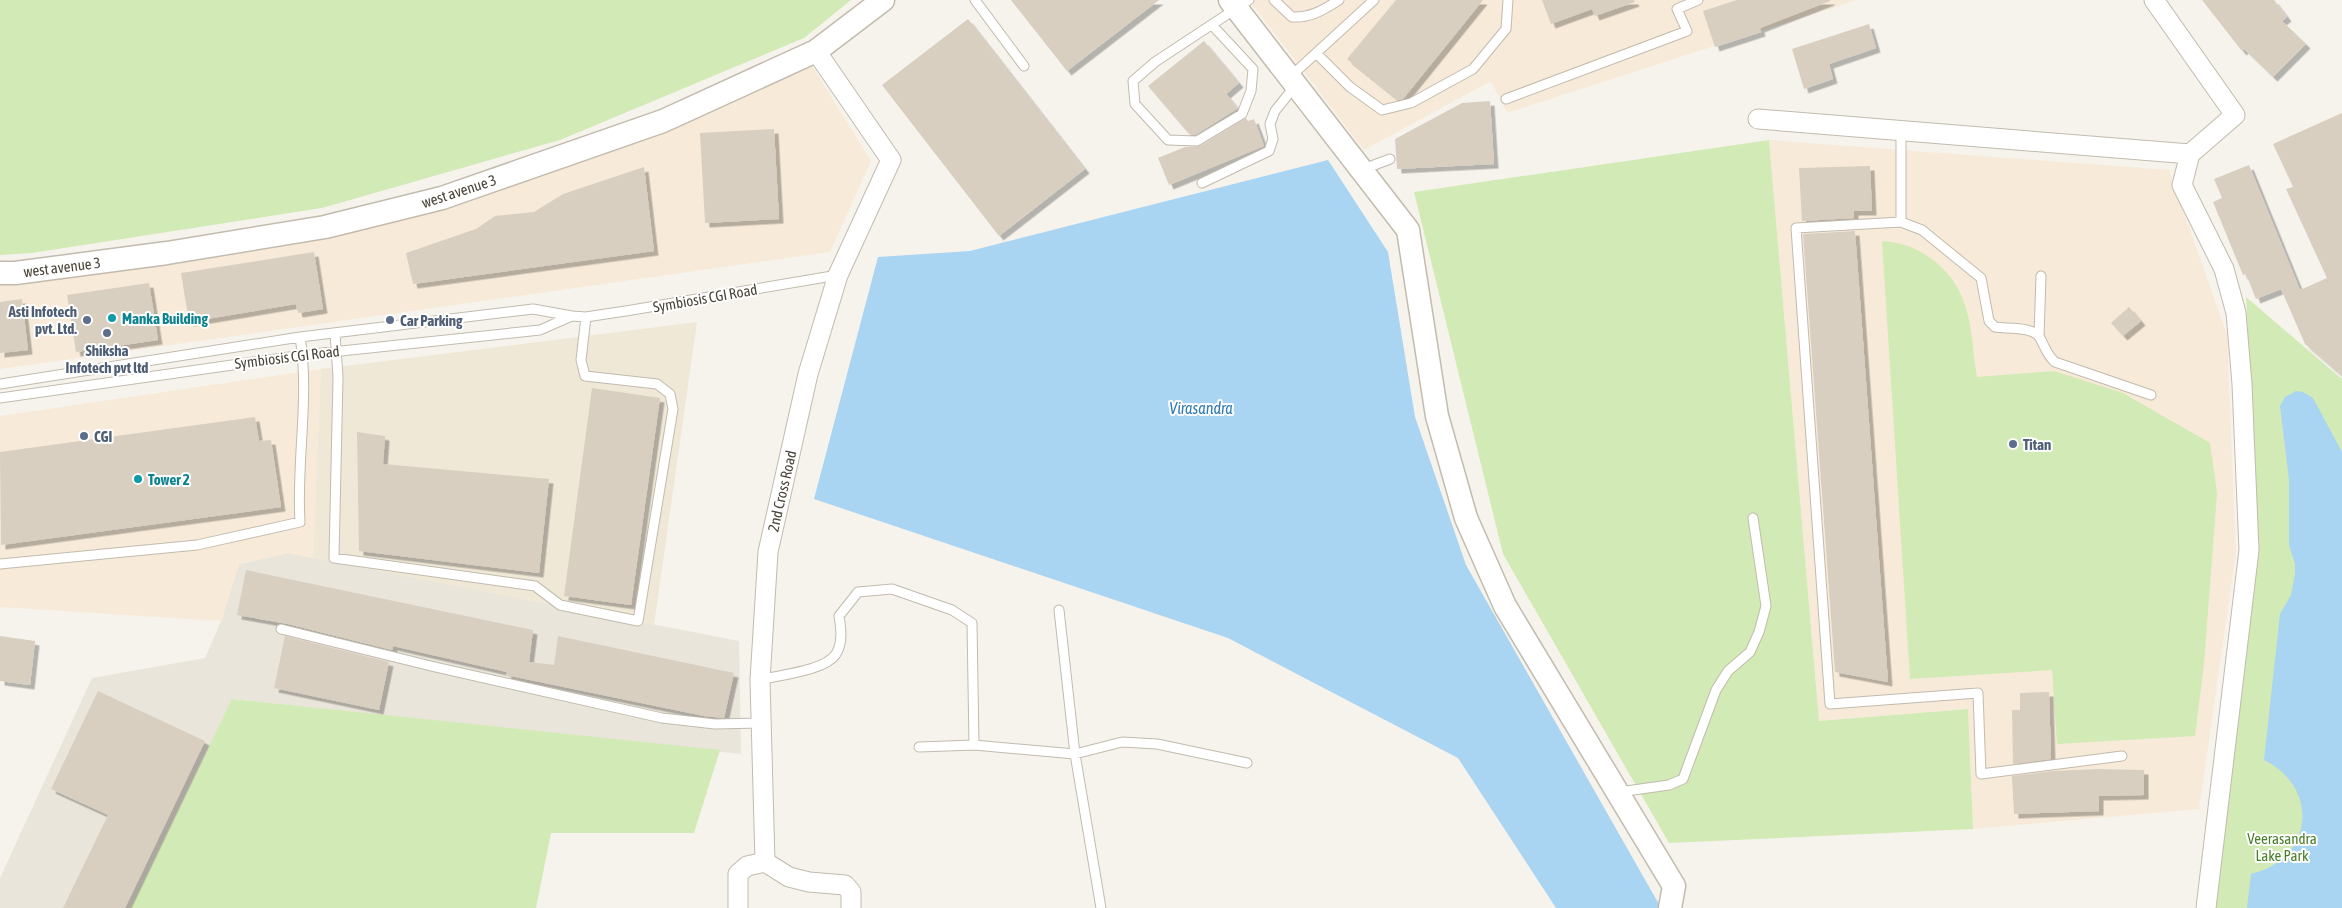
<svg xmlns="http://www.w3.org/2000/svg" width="2342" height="908" font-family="'Asap Condensed',sans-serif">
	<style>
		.residential { fill: #eae5da }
		.commercial { fill: #f7ead8 }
		.education { fill: #efe8d6 }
		.green { fill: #d2eab5 }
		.water { fill: #a9d4f2 }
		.building { fill: #d8cfc1; filter: url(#shadow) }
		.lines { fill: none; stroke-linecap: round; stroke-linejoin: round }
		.service-casing { stroke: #c2bbae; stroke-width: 11 }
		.minor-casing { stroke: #c2bbae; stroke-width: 21 }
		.tertiary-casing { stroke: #c2bbae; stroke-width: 25 }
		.service { stroke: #fff; stroke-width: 9 }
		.minor { stroke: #fff; stroke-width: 19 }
		.tertiary { stroke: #fff; stroke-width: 22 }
		.culture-dot { fill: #0f9aa8; stroke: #fff; stroke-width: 2 }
		.service-dot { fill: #5c6f8a; stroke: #fff; stroke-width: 2 }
		.labels { text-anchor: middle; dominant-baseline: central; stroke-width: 4; stroke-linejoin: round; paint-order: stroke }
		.street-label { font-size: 15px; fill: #4b4439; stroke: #fff }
		.service-label { font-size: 15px; font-weight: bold; fill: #4e5e75; stroke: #fff; text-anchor: start }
		.culture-label { font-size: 15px; font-weight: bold; fill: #0d838f; stroke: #fff; text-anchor: start }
		.park-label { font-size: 15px; fill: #4a7f2a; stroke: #fff }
		.water-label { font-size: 16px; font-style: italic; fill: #2e7ab2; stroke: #fff }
	</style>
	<defs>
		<filter id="shadow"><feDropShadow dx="4.5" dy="4.5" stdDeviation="0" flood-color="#0004"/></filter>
	</defs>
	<rect width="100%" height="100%" fill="#f6f3ec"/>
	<!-- residential -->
	<path class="residential" d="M 288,553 L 739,641 L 741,754 L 233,699 L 131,908 L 0,908 L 0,878 L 92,678 L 205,658 L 221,621 L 239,564 Z"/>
	<!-- commercial -->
	<path class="commercial" d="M 1249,0 L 1857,0 L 1507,113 L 1491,81 L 1364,150 Z
		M 812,66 L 871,161 L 830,252 L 0,369 L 0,279 L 449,207 L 670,131 Z
		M 1769,140 L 2169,170 L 2227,335 L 2236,553 L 2199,809 L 1973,829 L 1968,709 L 1819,721 Z
		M 321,369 L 313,558 L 288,553 L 239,564 L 221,621 L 0,607 L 0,416 Z"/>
	<!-- education -->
	<path class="education" d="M 697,322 L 654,625 L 313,558 L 321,369 Z"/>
	<!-- green -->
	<path class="green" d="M 0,0 L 851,0 L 804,38 L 560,140 L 322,208 L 32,253 L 0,255 Z
		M 1769,140 L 1819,721 L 1968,709 L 1973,829 L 1669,843 L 1503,554 L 1414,192 Z
		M 1882,241 C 1923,243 1958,273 1967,312 C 1973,333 1973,356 1977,377 L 2054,371 L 2123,393 L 2210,443 L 2217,493 L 2204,664 L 2195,736 L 2057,744 L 2052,670 L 1910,679 Z
		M 2246,297 L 2342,379 L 2342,908 L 2215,908 L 2246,657 L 2256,550 L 2255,476 Z
		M 232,699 L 720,750 L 694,833 L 551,833 L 536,908 L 131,908 Z"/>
	<!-- water -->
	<path class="water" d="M 1328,160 L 1388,252 L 1415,417 L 1466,565 L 1660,906 L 1658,908 L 1556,908 L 1458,758 L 1228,638 L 814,499 L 878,257 L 970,251 Z
		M 2296,391 L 2303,392 L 2313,398 L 2342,452 L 2342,908 L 2247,908 L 2251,874 C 2313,860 2321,788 2264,760 L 2280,614 L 2291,595 L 2295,574 L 2295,564 L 2289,545 L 2289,480 L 2280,406 L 2285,397 Z"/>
	<!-- building -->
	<path class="building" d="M 1011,0 L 1159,0 L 1067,71 Z
		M 1396,0 L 1483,0 L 1403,99 L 1398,100 L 1347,59 Z
		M 1542,0 L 1634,0 L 1635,2 L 1595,16 L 1592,9 L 1551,24 Z
		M 1737,0 L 1830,0 L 1830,1 L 1760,28 L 1761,32 L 1715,47 L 1703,11 Z
		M 2202,0 L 2274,0 L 2287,17 L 2282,21 L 2306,44 L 2273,77 L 2244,49 L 2242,51 Z
		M 968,19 L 1085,169 L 999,236 L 882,85 Z
		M 1869,24 L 1876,48 L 1829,64 L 1833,79 L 1804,89 L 1792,49 Z
		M 1204,41 L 1239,83 L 1226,94 L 1238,108 L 1195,135 L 1189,134 L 1148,86 Z
		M 1490,101 L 1494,164 L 1397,169 L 1395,139 L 1462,103 Z
		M 2342,113 L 2342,376 L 2305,344 L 2281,289 L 2256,299 L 2246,274 L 2243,275 L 2213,202 L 2222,198 L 2214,179 L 2249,165 L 2300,290 L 2327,278 L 2286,189 L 2293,187 L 2273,144 Z
		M 1246,118 L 1248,121 L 1254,119 L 1264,146 L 1169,185 L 1158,158 L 1185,147 L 1200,146 Z
		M 774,129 L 779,219 L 705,223 L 700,133 Z
		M 1870,166 L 1872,211 L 1854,211 L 1854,218 L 1802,221 L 1799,168 Z
		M 644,167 L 654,251 L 413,284 L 406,253 L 476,229 L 495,216 L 534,212 L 563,194 Z
		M 1855,231 L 1888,682 L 1835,672 L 1803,234 Z
		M 314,252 L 323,309 L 298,313 L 296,304 L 189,322 L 181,273 Z
		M 149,283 L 158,340 L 76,352 L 67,295 Z
		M 22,299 L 28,350 L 0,353 L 0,302 Z
		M 2129,307 L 2141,321 L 2123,336 L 2111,323 Z
		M 592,388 L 660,398 L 631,605 L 564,596 Z
		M 255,417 L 259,441 L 271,440 L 281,507 L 1,545 L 0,452 Z
		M 357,432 L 385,436 L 383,464 L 549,479 L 539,573 L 359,551 Z
		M 246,570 L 533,630 L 529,662 L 554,665 L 558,636 L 734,673 L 724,718 L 704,716 L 506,675 L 507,672 L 393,646 L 392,650 L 288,624 L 237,615 Z
		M 0,636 L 35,641 L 30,685 L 0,681 Z
		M 285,636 L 389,662 L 379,710 L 274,688 Z
		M 98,691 L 205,741 L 125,908 L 63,908 L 108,815 L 51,789 Z
		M 2049,692 L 2051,759 L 2013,764 L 2012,710 L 2020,710 L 2020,693 Z
		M 2098,769 L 2144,770 L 2144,795 L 2099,796 L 2099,811 L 2014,814 L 2012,776 L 2053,771 Z"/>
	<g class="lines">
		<defs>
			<path id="service" d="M 975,0 L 1024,66
				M 1274,0 L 1292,17 C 1311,18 1323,10 1339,0
				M 1212,25 L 1253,69 L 1251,91 L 1242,114 L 1197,141 L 1168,140 L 1135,104 L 1133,81 L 1155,62 L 1249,0
				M 1316,53 L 1350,87 L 1382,110 L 1411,103 L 1473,69 L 1506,29 L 1508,0
				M 1290,77 L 1374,0
				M 1506,99 L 1687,31 L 1677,9 L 1698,0
				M 1901,130 L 1901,222 L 1796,228 L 1830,704 L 1978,693 L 1981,774 L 2122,756
				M 1361,170 L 1390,159
				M 1202,183 L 1269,151 L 1273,139 L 1270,124 L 1275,111 L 1295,86
				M 1901,222 L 1922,230 L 1981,278 L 1989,321 L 1995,327 C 2008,329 2033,326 2040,338 C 2045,347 2047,355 2055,362 L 2151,395
				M 572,316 L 586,317 L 632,310 L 838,275
				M 335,333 L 338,377 L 334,558 L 535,586 L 560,605 L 638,621 L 673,409 L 670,394 L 657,384 L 585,376 L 581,360 L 586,317
				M 2039,336 L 2041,276
				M 0,384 L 300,337 L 533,309 L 572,316 L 540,330 L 303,355 L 0,398
				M 0,564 L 197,545 L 300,522 C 296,461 310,398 300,337
				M 1059,610 L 1075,754 L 1101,908
				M 281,629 L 435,667 L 662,718 L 715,724 L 760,723
				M 760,680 C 779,675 825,671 836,654 C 843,643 841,628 839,616 L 858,592 L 892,589 L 952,610 L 972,623 L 974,745
				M 919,747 L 974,745 L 1075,754 L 1122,742 L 1157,744 L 1247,763
				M 1619,792 L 1669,785 L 1683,779 L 1716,690 L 1728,671 L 1750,652 L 1759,632 L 1766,606 L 1753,518"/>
			<path id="minor" d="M 1758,119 L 2190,154 L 2235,115 L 2154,0
				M 2190,154 L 2182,185 L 2224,269 L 2236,313 L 2242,384 L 2249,550 L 2206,908
				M 765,862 L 760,680 L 768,552 L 808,374 L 838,275 L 891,160 L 816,51
				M 765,862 L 789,877 L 809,882 L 845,885 L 851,892 L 851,908
				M 738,908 L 738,874 L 747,866 L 765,862"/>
			<path id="tertiary" d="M 1230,0 L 1408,230 L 1437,416 L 1466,518 L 1505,606 L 1674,886 L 1670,908
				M 0,273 L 15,273 L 167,253 L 325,227 L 442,198 L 663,121 L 816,51 L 883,0"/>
		</defs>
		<!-- service casing -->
		<use href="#service" class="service-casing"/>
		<!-- minor casing -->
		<use href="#minor" class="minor-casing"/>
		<!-- tertiary casing -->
		<use href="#tertiary" class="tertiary-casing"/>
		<!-- service -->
		<use href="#service" class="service"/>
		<!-- minor -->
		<use href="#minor" class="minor"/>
		<!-- tertiary -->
		<use href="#tertiary" class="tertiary"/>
	</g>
	<!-- markers -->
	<g class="culture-dot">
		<circle cx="112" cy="318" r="5"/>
		<circle cx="138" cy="479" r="5"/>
	</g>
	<g class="service-dot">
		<circle cx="87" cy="320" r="5"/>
		<circle cx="390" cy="320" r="5"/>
		<circle cx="107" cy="333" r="5"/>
		<circle cx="84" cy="436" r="5"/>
		<circle cx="2013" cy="444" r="5"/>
	</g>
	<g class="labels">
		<!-- street labels -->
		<g class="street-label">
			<text transform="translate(459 191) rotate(-18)">west avenue 3</text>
			<text transform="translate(62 267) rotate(-7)">west avenue 3</text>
			<text transform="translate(705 298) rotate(-10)">Symbiosis CGI Road</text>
			<text transform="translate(287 357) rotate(-7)">Symbiosis CGI Road</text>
			<text transform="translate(782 491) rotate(-77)">2nd Cross Road</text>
		</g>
		<!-- service labels -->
		<g class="service-label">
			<text x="77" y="311" text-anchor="end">Asti Infotech<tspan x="77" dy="17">pvt. Ltd.</tspan></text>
			<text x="400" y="320">Car Parking</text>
			<text x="107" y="350" text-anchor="middle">Shiksha<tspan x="107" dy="17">Infotech pvt ltd</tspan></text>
			<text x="94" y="436">CGI</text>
			<text x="2023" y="444">Titan</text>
		</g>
		<!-- culture labels -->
		<g class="culture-label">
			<text x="122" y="318">Manka Building</text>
			<text x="148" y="479">Tower 2</text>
		</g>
		<!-- park labels -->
		<g class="park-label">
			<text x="2282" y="838">Veerasandra<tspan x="2282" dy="17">Lake Park</tspan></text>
		</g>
		<!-- water labels -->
		<g class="water-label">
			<text x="1201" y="408">Virasandra</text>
		</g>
	</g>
</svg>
